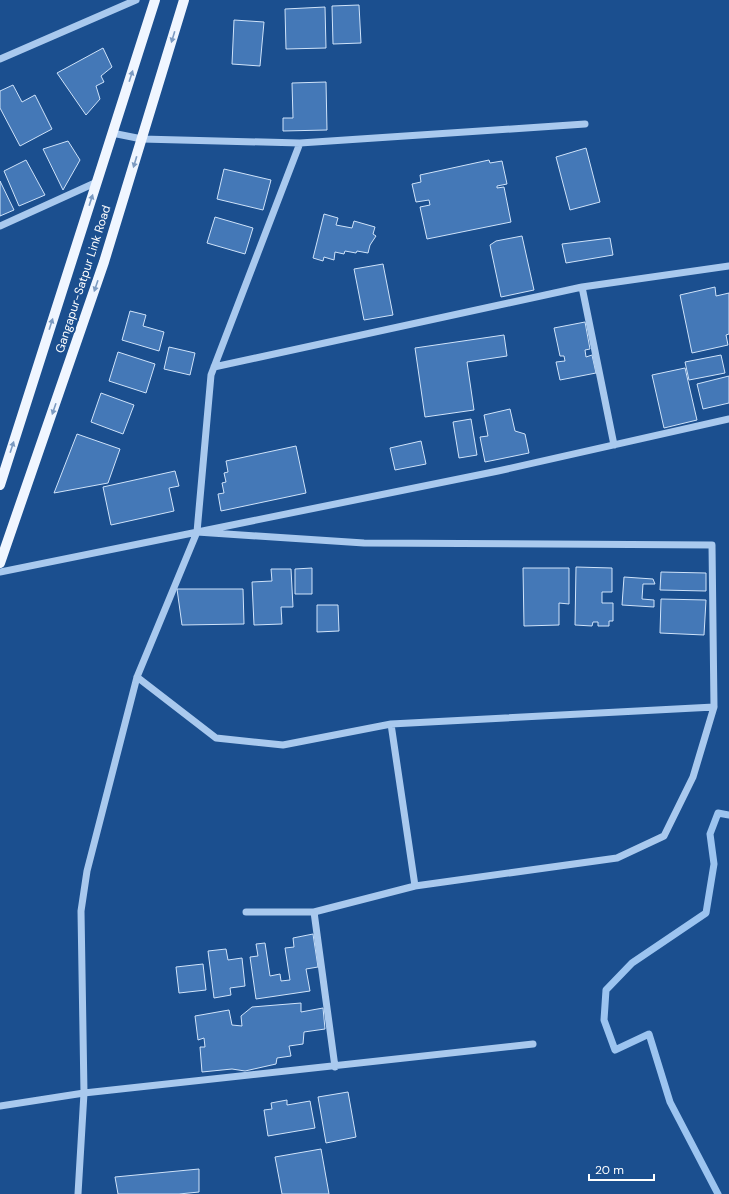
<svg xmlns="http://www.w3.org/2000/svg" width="729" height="1194" font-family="'DM Sans',sans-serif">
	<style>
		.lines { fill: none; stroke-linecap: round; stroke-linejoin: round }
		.stream { stroke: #9cc4f0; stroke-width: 7 }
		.building { fill: #4478b7; stroke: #cfe3fa }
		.minor { stroke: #a9c9ee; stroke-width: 7 }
		.major { stroke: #f0f6ff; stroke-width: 10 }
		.oneway { fill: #7b9ac1 }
		.labels { text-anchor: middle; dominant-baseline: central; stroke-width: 4; stroke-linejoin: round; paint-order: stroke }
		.street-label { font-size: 12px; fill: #fff; stroke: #1b4f8f }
	</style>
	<rect width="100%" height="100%" fill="#1b4f8f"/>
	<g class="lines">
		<!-- stream -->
		<path class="stream" d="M 718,1194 L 670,1102 L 649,1034 L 615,1050 L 604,1020 L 606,990 L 632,963 L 706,913 L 714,864 L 710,834 L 718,813 L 729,815"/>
	</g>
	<!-- building -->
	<path class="building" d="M 359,5 L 361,43 L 333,44 L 332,6 Z
		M 325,7 L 326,48 L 286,49 L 285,9 Z
		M 234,20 L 264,22 L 260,66 L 232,64 Z
		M 103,48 L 112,67 L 101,76 L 104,82 L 96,86 L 100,99 L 86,115 L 57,73 Z
		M 326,82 L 327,130 L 283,131 L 283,118 L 293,118 L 292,83 Z
		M 13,85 L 22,102 L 35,95 L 52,129 L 20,146 L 0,108 L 0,91 Z
		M 68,141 L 80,160 L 63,190 L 43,149 Z
		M 586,148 L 600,202 L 570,210 L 556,157 Z
		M 26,160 L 45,195 L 19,206 L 4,171 Z
		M 489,160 L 490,163 L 502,161 L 507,184 L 497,186 L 497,188 L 504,187 L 511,222 L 427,239 L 420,207 L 430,205 L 429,200 L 416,202 L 412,184 L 421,182 L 420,175 Z
		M 224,169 L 271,180 L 263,210 L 217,199 Z
		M 0,181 L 14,210 L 0,216 Z
		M 324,214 L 338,218 L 336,225 L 352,228 L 354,221 L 375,227 L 373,234 L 376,236 L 370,245 L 368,253 L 357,251 L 356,253 L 345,251 L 344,254 L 335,252 L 334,260 L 324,257 L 323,261 L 313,258 Z
		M 215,217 L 253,228 L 245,254 L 207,243 Z
		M 522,236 L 534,290 L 501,297 L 490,245 L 496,241 Z
		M 610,238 L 613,255 L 566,263 L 562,244 Z
		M 383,264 L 393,315 L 364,320 L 354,269 Z
		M 715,287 L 716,296 L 729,293 L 729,334 L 726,335 L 728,345 L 692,353 L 680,295 Z
		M 130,311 L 146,315 L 143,326 L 164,332 L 159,351 L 122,340 Z
		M 585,322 L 590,349 L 585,350 L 586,357 L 592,355 L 596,373 L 560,380 L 556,362 L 565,361 L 564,356 L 560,356 L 554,328 Z
		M 504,335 L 507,356 L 467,362 L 474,410 L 425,417 L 415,348 Z
		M 169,347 L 195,353 L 190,375 L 164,369 Z
		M 118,352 L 155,364 L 146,393 L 109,381 Z
		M 721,355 L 725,373 L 689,380 L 685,362 Z
		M 685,368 L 697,420 L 664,428 L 652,375 Z
		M 729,376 L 729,403 L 703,409 L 697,384 Z
		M 101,393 L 134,405 L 123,434 L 91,422 Z
		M 510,409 L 515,431 L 525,434 L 529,453 L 485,462 L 480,437 L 488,436 L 484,415 Z
		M 471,419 L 477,455 L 459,458 L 453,422 Z
		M 77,434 L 120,449 L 108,483 L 54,493 Z
		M 421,441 L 426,464 L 395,470 L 390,448 Z
		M 296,446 L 306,493 L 221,511 L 218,494 L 224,493 L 222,483 L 226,482 L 224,473 L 228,472 L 226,461 Z
		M 175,471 L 179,486 L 169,488 L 174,511 L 111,525 L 103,487 Z
		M 576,567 L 612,568 L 612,592 L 602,592 L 602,603 L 613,603 L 613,621 L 609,621 L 609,626 L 598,626 L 598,622 L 593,622 L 592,626 L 575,625 Z
		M 312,568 L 312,594 L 295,594 L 295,569 Z
		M 523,568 L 569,568 L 569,604 L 559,603 L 559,625 L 524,626 Z
		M 271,569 L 291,569 L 293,607 L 281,607 L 282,624 L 254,625 L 252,582 L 272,581 Z
		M 661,572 L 706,573 L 706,591 L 660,590 Z
		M 624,577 L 653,579 L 655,584 L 643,584 L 642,599 L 654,600 L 654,607 L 622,605 Z
		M 177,589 L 243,589 L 244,624 L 182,625 Z
		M 661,599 L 706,600 L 704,635 L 660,633 Z
		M 317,605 L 338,605 L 339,631 L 317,632 Z
		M 313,934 L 318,967 L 306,969 L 310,991 L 256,999 L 250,957 L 258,956 L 256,944 L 265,943 L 270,976 L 280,974 L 281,981 L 290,980 L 285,948 L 294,947 L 293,938 Z
		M 226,949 L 228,960 L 242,958 L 245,986 L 230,988 L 231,995 L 214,998 L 208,951 Z
		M 203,964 L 206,990 L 179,993 L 176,967 Z
		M 301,1003 L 301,1012 L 323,1008 L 325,1029 L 304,1032 L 303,1044 L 289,1046 L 291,1056 L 277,1058 L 276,1064 L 245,1071 L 232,1069 L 202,1072 L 200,1047 L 205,1047 L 204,1038 L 198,1040 L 195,1016 L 229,1010 L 232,1025 L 242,1026 L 241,1016 L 252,1007 Z
		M 348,1092 L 356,1137 L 326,1143 L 318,1097 Z
		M 287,1100 L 287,1105 L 310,1101 L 315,1128 L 268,1136 L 264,1110 L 272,1109 L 271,1103 Z
		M 321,1149 L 329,1194 L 282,1194 L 275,1157 Z
		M 199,1169 L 199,1192 L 179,1194 L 118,1194 L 115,1177 Z"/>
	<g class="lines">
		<!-- minor -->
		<path class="minor" d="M 0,59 L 136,0
			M 112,133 L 142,139 L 300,143 L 585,124
			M 0,226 L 97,182
			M 582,287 L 614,445
			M 214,367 L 582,287 L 729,266
			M 0,572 L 498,471 L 729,419
			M 137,677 L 216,738 L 283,745 L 391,724 L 714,707 L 712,545 L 364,543 L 197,532
			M 415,886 L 617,858 L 664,836 L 693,777 L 714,707
			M 246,912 L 314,912 L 415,886 L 391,724
			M 314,912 L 335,1067
			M 0,1106 L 84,1093 L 533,1044
			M 78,1194 L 84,1093 L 81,911 L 87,871 L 137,677 L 197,532 L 211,375 L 300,143"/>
		<!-- major -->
		<path class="major" d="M 0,485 L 155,0
			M 0,563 L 104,262 L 184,0"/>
	</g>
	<!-- one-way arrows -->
	<defs><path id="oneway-solid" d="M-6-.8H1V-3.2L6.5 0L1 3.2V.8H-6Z"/></defs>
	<g class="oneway">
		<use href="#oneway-solid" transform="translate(173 37) rotate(107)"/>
		<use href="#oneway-solid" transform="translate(131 76) rotate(-72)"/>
		<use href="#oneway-solid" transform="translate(135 162) rotate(107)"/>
		<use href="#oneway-solid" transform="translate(91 200) rotate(-72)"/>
		<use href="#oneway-solid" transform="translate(96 286) rotate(109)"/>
		<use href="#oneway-solid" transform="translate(51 324) rotate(-72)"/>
		<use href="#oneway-solid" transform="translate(54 409) rotate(109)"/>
		<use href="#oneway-solid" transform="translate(12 447) rotate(-72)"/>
	</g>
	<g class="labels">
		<!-- street labels -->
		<g class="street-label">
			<text transform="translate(83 279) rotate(-72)">Gangapur-Satpur Link Road</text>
		</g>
	</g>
	<!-- scale -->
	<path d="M589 1174v6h65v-6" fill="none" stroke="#ffffff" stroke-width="2"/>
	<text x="595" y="1174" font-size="12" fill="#ffffff" stroke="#1b4f8f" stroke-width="3" paint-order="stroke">20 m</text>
</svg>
